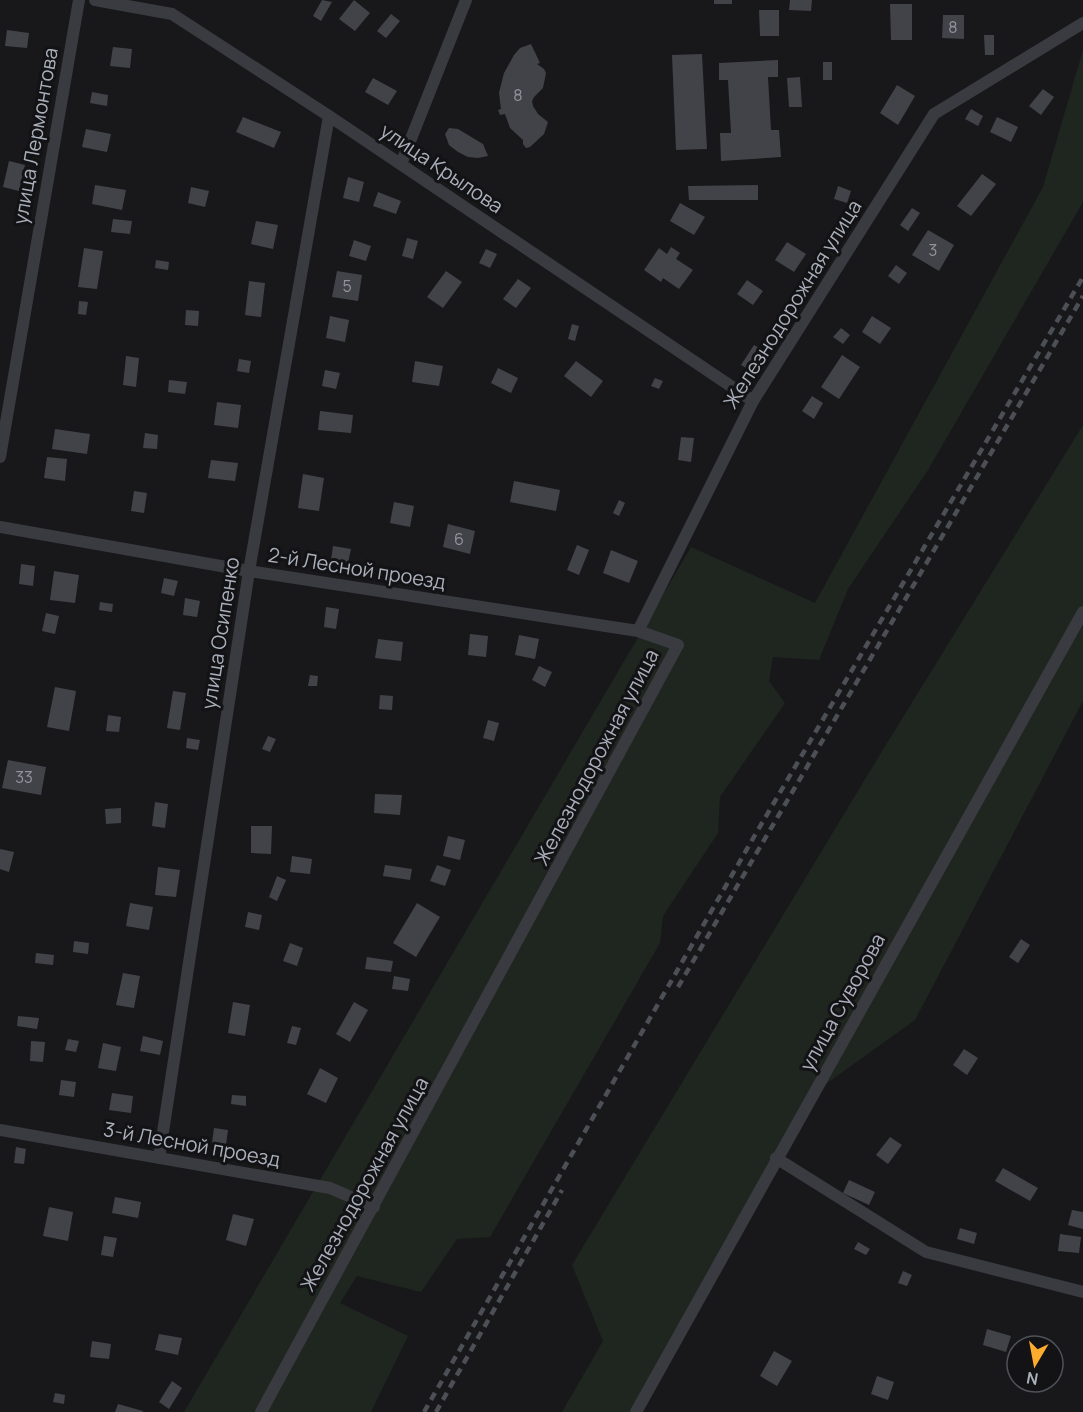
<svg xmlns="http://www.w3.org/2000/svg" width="1083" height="1412" font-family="Manrope,sans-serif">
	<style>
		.green { fill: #1e261f }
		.building { fill: #424348 }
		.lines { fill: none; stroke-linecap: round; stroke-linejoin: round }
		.street { stroke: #393b40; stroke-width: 12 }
		.rail { stroke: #4c4f55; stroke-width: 4.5; stroke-dasharray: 8 6; stroke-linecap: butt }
		.labels { text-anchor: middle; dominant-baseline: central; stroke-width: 6; stroke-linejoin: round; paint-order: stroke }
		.number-label { font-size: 16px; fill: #90959e }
		.street-label { font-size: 20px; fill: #aab0bb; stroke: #131316 }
	</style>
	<rect width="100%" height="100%" fill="#18181b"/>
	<!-- green -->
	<path class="green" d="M 1083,50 L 1083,202 L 928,470 L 848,589 L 819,660 L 773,657 L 769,681 L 785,703 L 720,797 L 718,833 L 663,916 L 660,943 L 490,1237 L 457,1239 L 421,1292 L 357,1276 L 340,1303 L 408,1336 L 371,1412 L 184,1412 L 691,547 L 815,603 L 1043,187 Z
		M 1083,425 L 1083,701 L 915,1020 L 819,1089 L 630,1412 L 562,1412 L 603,1341 L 572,1265 L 876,761 Z"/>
	<!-- building -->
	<path class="building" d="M 322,0 L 332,2 L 321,21 L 313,16 Z
		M 354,0 L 370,13 L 355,31 L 339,19 Z
		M 714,0 L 732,0 L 732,4 L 714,4 Z
		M 790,0 L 812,0 L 811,11 L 789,10 Z
		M 890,4 L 912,4 L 912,40 L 891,40 Z
		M 759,10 L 779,10 L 779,36 L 760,36 Z
		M 391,14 L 400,21 L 386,38 L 377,31 Z
		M 943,15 L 964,15 L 964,39 L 942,38 Z
		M 7,30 L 29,33 L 27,48 L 5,46 Z
		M 984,35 L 994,35 L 994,55 L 985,55 Z
		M 531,44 L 540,63 L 537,64 L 544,69 L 546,73 L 543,88 L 534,97 L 532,101 L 533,106 L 538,114 L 548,122 L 544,134 L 530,147 L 526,148 L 523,144 L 523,140 L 510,128 L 505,114 L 500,115 L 498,110 L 501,109 L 499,93 L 504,73 L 514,55 L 520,48 Z
		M 113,47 L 132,49 L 130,68 L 110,66 Z
		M 702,54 L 707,149 L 676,150 L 672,55 Z
		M 778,60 L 778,77 L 768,77 L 771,130 L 779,130 L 781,157 L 721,161 L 720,133 L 731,133 L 728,80 L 719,80 L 719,63 Z
		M 823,62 L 832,62 L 832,80 L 823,80 Z
		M 800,77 L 802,107 L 789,107 L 787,78 Z
		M 373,78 L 397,91 L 388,105 L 365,92 Z
		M 897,85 L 915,96 L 898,125 L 880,113 Z
		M 1043,89 L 1054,97 L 1041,115 L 1029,106 Z
		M 92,92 L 108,95 L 107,106 L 90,103 Z
		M 971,109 L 983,116 L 978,126 L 965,119 Z
		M 243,117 L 281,132 L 274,148 L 236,132 Z
		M 997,117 L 1018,127 L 1011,142 L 990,132 Z
		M 449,128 L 458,129 L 483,144 L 488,156 L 478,158 L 468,157 L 458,152 L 449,145 L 445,134 Z
		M 86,129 L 111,134 L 107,152 L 82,147 Z
		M 9,161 L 25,165 L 19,191 L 3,187 Z
		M 982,174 L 996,184 L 971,216 L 957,206 Z
		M 348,177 L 364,182 L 359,202 L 343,198 Z
		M 95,185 L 126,190 L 122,210 L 92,204 Z
		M 758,185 L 758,200 L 689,200 L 688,186 Z
		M 838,186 L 851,191 L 847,203 L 834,199 Z
		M 191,187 L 209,191 L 205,207 L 188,203 Z
		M 378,192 L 401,201 L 396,214 L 373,206 Z
		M 680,203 L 705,217 L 694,235 L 670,221 Z
		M 912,208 L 920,213 L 908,231 L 900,225 Z
		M 113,219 L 132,221 L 130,234 L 111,232 Z
		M 256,221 L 278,225 L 273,249 L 251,244 Z
		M 928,230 L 954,245 L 939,271 L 912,255 Z
		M 407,238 L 418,241 L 413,259 L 402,256 Z
		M 354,240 L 371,246 L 366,261 L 349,256 Z
		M 787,242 L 806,254 L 794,272 L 775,260 Z
		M 671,247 L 680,253 L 676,259 L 693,270 L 679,289 L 663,278 L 661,282 L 644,270 L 659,248 L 667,254 Z
		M 84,248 L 103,251 L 97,289 L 78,287 Z
		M 486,249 L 497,254 L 490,268 L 479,263 Z
		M 156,260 L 169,262 L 168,270 L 155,268 Z
		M 896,265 L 907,273 L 899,284 L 888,276 Z
		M 337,271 L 362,275 L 358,301 L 332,297 Z
		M 446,271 L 462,282 L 443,308 L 427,297 Z
		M 518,279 L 531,288 L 516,308 L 503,299 Z
		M 747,280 L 763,291 L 753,305 L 737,294 Z
		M 249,281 L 265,283 L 261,317 L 245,315 Z
		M 79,301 L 88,302 L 86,315 L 78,314 Z
		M 186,310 L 199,311 L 198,326 L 185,325 Z
		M 330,316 L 349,320 L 345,342 L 326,338 Z
		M 872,316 L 891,328 L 880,344 L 862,332 Z
		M 572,324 L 579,326 L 575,341 L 568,339 Z
		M 841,328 L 850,335 L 843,344 L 833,337 Z
		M 754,345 L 768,353 L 755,373 L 741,365 Z
		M 842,355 L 860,367 L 839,399 L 821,387 Z
		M 126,356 L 139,358 L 136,387 L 123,385 Z
		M 239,359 L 251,361 L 249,373 L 237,371 Z
		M 415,361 L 443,366 L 439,386 L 412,382 Z
		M 576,361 L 603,381 L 591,397 L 564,376 Z
		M 498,368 L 518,378 L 511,393 L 491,383 Z
		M 325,370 L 340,373 L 336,389 L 322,386 Z
		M 655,378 L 663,381 L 659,389 L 651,386 Z
		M 169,380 L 187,382 L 185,394 L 168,392 Z
		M 812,396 L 823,403 L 814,419 L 802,411 Z
		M 217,402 L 241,405 L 238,428 L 214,425 Z
		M 320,411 L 353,415 L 351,433 L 318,430 Z
		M 55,429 L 90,434 L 87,454 L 52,449 Z
		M 145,433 L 158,435 L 157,449 L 143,448 Z
		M 681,437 L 694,438 L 691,462 L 678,460 Z
		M 47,457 L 67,459 L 65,481 L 44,478 Z
		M 211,460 L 238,463 L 235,481 L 208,478 Z
		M 303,474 L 324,478 L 319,511 L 298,508 Z
		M 514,481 L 560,490 L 556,511 L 510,502 Z
		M 134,491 L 147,493 L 144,513 L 131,511 Z
		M 619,500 L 625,503 L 619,516 L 613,513 Z
		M 394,502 L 414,506 L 410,527 L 390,523 Z
		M 448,524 L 475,531 L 470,554 L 443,547 Z
		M 577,545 L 589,550 L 579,575 L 567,570 Z
		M 333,546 L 351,549 L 348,563 L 331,560 Z
		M 611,550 L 638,561 L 629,583 L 603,573 Z
		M 21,564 L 35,566 L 33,586 L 19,584 Z
		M 54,571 L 79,575 L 75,603 L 50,600 Z
		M 164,578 L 178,581 L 174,596 L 161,593 Z
		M 185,598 L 200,601 L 197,617 L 183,615 Z
		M 100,602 L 113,604 L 112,612 L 99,610 Z
		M 326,607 L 339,609 L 336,629 L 324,627 Z
		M 46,613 L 59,616 L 55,634 L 42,631 Z
		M 470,634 L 488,636 L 486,657 L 468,655 Z
		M 519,635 L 539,639 L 535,659 L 515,655 Z
		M 378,639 L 403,642 L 401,661 L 375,658 Z
		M 539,666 L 552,672 L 545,687 L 532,680 Z
		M 310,675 L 318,676 L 317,686 L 308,686 Z
		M 55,687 L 76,691 L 69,731 L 47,727 Z
		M 173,691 L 186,693 L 180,730 L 167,728 Z
		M 380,695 L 393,696 L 392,710 L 379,709 Z
		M 108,715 L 121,717 L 119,732 L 106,731 Z
		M 488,720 L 499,723 L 494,741 L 483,738 Z
		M 268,736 L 276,739 L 270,752 L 262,749 Z
		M 187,738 L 200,740 L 198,750 L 186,748 Z
		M 8,760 L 46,767 L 41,795 L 2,788 Z
		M 375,794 L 402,795 L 400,815 L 374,813 Z
		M 155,802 L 168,804 L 165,828 L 152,826 Z
		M 121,808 L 121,823 L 106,824 L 105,809 Z
		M 251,826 L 272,826 L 271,854 L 251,853 Z
		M 448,836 L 465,840 L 460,860 L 443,856 Z
		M 0,849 L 14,852 L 9,872 L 0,869 Z
		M 292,856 L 312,859 L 310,874 L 290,872 Z
		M 385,865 L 412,869 L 410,880 L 383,876 Z
		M 437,865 L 451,870 L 445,886 L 430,881 Z
		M 158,867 L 180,870 L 176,897 L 155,895 Z
		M 277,876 L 286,880 L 277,901 L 269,897 Z
		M 130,903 L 153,907 L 149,930 L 126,926 Z
		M 417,903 L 440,917 L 416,957 L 393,943 Z
		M 248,912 L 262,915 L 259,930 L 245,927 Z
		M 1021,939 L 1030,945 L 1018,963 L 1009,957 Z
		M 74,941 L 89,943 L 88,954 L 73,952 Z
		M 290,943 L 303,948 L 297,966 L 283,961 Z
		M 36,953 L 54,955 L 53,965 L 35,963 Z
		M 367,957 L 393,961 L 391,972 L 365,969 Z
		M 123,973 L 140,976 L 134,1008 L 116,1005 Z
		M 394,976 L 410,979 L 408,991 L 392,989 Z
		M 233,1002 L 250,1005 L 245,1036 L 228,1033 Z
		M 354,1002 L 368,1010 L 350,1042 L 336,1034 Z
		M 18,1016 L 39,1018 L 37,1029 L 17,1026 Z
		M 292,1026 L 301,1028 L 296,1045 L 287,1043 Z
		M 143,1036 L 163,1041 L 160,1055 L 140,1051 Z
		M 68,1039 L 79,1041 L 76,1052 L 65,1050 Z
		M 31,1041 L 45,1042 L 43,1062 L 30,1061 Z
		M 103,1043 L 121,1047 L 116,1071 L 98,1068 Z
		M 964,1049 L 978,1058 L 967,1075 L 953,1065 Z
		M 320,1068 L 338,1078 L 326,1103 L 307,1094 Z
		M 61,1080 L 76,1082 L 74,1097 L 59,1095 Z
		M 112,1093 L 133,1096 L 131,1113 L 109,1110 Z
		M 232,1095 L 246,1096 L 246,1106 L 231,1104 Z
		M 214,1128 L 228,1130 L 226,1145 L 212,1143 Z
		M 890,1137 L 902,1145 L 888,1164 L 876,1155 Z
		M 16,1147 L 26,1149 L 24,1164 L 14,1163 Z
		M 1003,1168 L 1038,1188 L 1030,1201 L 995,1181 Z
		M 849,1180 L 875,1192 L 869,1205 L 843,1193 Z
		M 115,1197 L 141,1202 L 138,1218 L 112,1213 Z
		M 49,1207 L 73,1212 L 68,1241 L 43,1236 Z
		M 1072,1210 L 1083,1212 L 1083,1229 L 1068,1225 Z
		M 233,1214 L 254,1219 L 246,1246 L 226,1240 Z
		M 960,1228 L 977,1233 L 974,1244 L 957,1239 Z
		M 1060,1234 L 1081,1237 L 1079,1253 L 1058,1251 Z
		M 104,1236 L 117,1238 L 113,1257 L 101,1255 Z
		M 858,1242 L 870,1249 L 866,1255 L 854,1249 Z
		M 903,1271 L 912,1275 L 907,1286 L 898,1283 Z
		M 987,1329 L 1011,1336 L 1006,1352 L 983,1345 Z
		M 159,1334 L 182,1338 L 178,1355 L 155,1350 Z
		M 92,1341 L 111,1344 L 109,1359 L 90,1357 Z
		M 774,1351 L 792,1361 L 777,1386 L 760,1376 Z
		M 877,1376 L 894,1382 L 888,1400 L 871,1394 Z
		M 172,1381 L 182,1388 L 169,1409 L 159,1402 Z
		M 55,1393 L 65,1395 L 64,1404 L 53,1402 Z
		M 118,1404 L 143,1411 L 143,1412 L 115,1412 Z"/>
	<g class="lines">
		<!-- street -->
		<path class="street" d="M 95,0 L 172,14 L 329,116 L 753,401
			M 401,164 L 466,0
			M 0,457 L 79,0
			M 0,527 L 249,571 L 638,631
			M 0,1130 L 330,1188 L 374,1207
			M 159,1158 L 249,571 L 329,116
			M 776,1158 L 926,1252 L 1083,1292
			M 261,1412 L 678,645 L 638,631 L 753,401 L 934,114 L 1083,23
			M 636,1412 L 1083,612"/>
		<!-- rail -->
		<path class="rail" d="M 678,987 L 1083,296
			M 424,1412 L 755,835 L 1083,277
			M 436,1412 L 562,1190"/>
	</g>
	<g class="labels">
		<!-- number labels -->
		<g class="number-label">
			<text x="953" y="27">8</text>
			<text x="518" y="95">8</text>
			<text x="933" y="250">3</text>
			<text x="347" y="286">5</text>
			<text x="459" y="539">6</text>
			<text x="24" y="777">33</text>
		</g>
		<!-- street labels -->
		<g class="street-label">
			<text transform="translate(35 136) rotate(-80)">улица Лермонтова</text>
			<text transform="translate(442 168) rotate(34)">улица Крылова</text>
			<text transform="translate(792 304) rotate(-58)">Железнодорожная улица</text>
			<text transform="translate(357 568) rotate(9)">2-й Лесной проезд</text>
			<text transform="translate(220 633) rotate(-81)">улица Осипенко</text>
			<text transform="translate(596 757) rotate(-62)">Железнодорожная улица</text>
			<text transform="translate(842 1002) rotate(-61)">улица Суворова</text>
			<text transform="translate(192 1144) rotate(10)">3-й Лесной проезд</text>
			<text transform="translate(364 1184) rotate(-61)">Железнодорожная улица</text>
		</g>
	</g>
	<!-- north arrow -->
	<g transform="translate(1035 1364) rotate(190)"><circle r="28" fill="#131316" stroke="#4f5258" stroke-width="1.5"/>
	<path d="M0-4.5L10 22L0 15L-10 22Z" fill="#fdac2e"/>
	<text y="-9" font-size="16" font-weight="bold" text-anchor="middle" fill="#aab0bb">N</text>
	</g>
</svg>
